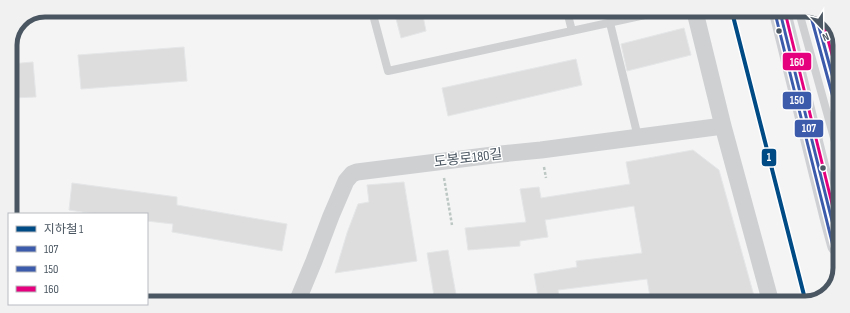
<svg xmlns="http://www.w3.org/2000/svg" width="850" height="313" font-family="'Sofia Sans Condensed','Noto Sans KR',sans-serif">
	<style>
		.building { fill: #ddddde; stroke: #e5e6e7 }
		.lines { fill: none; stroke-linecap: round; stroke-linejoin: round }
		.path { stroke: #bcc7c4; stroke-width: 2.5; stroke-dasharray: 3 2; stroke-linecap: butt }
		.lane { stroke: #ced0d2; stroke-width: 8 }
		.street { stroke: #ced0d2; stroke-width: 17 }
		.secondary { stroke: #ced0d4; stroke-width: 22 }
		.bus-1-casing { stroke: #fff; stroke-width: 6 }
		.bus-2-casing { stroke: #fff; stroke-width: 6 }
		.bus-3-casing { stroke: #fff; stroke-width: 6 }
		.bus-1 { stroke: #3d5bab; stroke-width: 3 }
		.bus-2 { stroke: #3d5bab; stroke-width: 3 }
		.bus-3 { stroke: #e5007d; stroke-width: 3 }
		.metro-1-casing { stroke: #fff; stroke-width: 7 }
		.metro-1 { stroke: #004a85; stroke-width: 4 }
		.bus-dot { fill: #4a5661; stroke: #fff; stroke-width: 1.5 }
		.labels { text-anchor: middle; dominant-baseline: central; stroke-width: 3; stroke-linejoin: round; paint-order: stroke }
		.street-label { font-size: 14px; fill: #4a5661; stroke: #fff }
		.rim { fill: none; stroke: #4a5661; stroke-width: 5 }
		.line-badge { stroke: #fff; stroke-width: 1.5 }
		.badge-label { font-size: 11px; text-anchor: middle; font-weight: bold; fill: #fff }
	</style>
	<rect width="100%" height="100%" fill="#f4f4f4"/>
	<!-- building -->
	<path class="building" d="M 394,11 L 422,11 L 426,31 L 401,38 Z
		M 684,28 L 691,55 L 627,71 L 621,44 Z
		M 184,47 L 187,81 L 81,89 L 78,55 Z
		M 576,59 L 582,85 L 448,116 L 442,88 Z
		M 33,62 L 36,97 L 10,98 L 10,64 Z
		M 693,150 L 719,170 L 756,303 L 651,303 L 647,279 L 558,290 L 560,302 L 539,302 L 534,274 L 577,267 L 576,261 L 642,253 L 634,206 L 545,220 L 548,237 L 520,241 L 520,246 L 468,250 L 465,228 L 526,222 L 520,189 L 539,187 L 541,198 L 630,184 L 626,162 Z
		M 404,182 L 417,261 L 335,273 L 347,233 L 358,204 L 369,202 L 367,185 Z
		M 72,183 L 177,197 L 177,205 L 287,224 L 282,251 L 172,232 L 173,224 L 147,221 L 147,214 L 95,214 L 69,210 Z
		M 448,250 L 457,300 L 444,302 L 435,302 L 427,253 Z"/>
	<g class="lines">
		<!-- path -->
		<path class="path" d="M 544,167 L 546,178
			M 444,178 L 452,225"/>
		<!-- lane -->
		<path class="lane" d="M 372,11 L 388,71 L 654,13 L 653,12
			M 567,11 L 572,31
			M 799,12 L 839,156
			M 815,12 L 839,100
			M 610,23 L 638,137"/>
		<!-- street -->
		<path class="street" d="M 695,12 L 723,126 L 771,303
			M 297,302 L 314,261 L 331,216 L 346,181 L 352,174 L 357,172 L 501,154 L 541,150 L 723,126"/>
		<!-- secondary -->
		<path class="secondary" d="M 780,12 L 831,219 L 838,245"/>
		<defs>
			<path id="bus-1" d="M 780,12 L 838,245
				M 815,12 L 839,100"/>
			<path id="bus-2" d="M 775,13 L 833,246
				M 810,13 L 834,101"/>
			<path id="bus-3" d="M 785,12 L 838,228
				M 821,15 L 840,83"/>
		</defs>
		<!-- bus-1 casing -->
		<use href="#bus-1" class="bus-1-casing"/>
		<!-- bus-2 casing -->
		<use href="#bus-2" class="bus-2-casing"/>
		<!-- bus-3 casing -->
		<use href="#bus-3" class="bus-3-casing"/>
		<!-- bus-1 -->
		<use href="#bus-1" class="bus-1"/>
		<!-- bus-2 -->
		<use href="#bus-2" class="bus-2"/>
		<!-- bus-3 -->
		<use href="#bus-3" class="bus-3"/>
		<defs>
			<path id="metro-1" d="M 732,12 L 806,303"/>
		</defs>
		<!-- metro-1 casing -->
		<use href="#metro-1" class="metro-1-casing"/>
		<!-- metro-1 -->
		<use href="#metro-1" class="metro-1"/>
	</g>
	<!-- markers -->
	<g class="bus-dot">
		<circle cx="779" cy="31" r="3.5"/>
		<circle cx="823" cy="168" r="3.5"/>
	</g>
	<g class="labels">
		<!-- street labels -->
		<g class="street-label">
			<text transform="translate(468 158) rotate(-7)">도봉로180길</text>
		</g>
	</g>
	<!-- crop -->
	<path d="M0 0H850V313H0ZM45 17H805A28 28 0 0 1 833 45V268A28 28 0 0 1 805 296H45A28 28 0 0 1 17 268V45A28 28 0 0 1 45 17Z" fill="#f1f1f2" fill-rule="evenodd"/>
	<path class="rim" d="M45 17H805A28 28 0 0 1 833 45V268A28 28 0 0 1 805 296H45A28 28 0 0 1 17 268V45A28 28 0 0 1 45 17Z"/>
	<g class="line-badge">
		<rect x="782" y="52" width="30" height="19" rx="4" fill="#e5007d"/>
		<rect x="782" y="91" width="30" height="19" rx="4" fill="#3d5bab"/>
		<rect x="794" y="119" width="30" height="19" rx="4" fill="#3d5bab"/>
		<rect x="761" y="148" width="16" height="19" rx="4" fill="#004a85"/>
	</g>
	<g class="badge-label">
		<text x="797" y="66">160</text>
		<text x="797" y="104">150</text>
		<text x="809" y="132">107</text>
		<text x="769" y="161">1</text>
	</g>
	<!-- legend -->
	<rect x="8" y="213" width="140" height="92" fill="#ffffff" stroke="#b7bbc0"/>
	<rect x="16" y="226" width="20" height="6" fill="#004a85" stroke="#b7bbc0"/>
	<text x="44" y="233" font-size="12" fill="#4a5661">지하철 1</text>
	<rect x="16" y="246" width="20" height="6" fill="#3d5bab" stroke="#b7bbc0"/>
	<text x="44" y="253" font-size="12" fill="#4a5661">107</text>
	<rect x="16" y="266" width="20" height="6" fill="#3d5bab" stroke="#b7bbc0"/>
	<text x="44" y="273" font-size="12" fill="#4a5661">150</text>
	<rect x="16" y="286" width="20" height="6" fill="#e5007d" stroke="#b7bbc0"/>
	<text x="44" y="293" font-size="12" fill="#4a5661">160</text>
	<!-- north arrow -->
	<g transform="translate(822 28) rotate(158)" stroke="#ffffff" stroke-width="3" paint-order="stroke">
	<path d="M0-3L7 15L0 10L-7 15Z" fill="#4a5661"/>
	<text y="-6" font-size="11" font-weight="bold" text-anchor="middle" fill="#4a5661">N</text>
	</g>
</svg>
